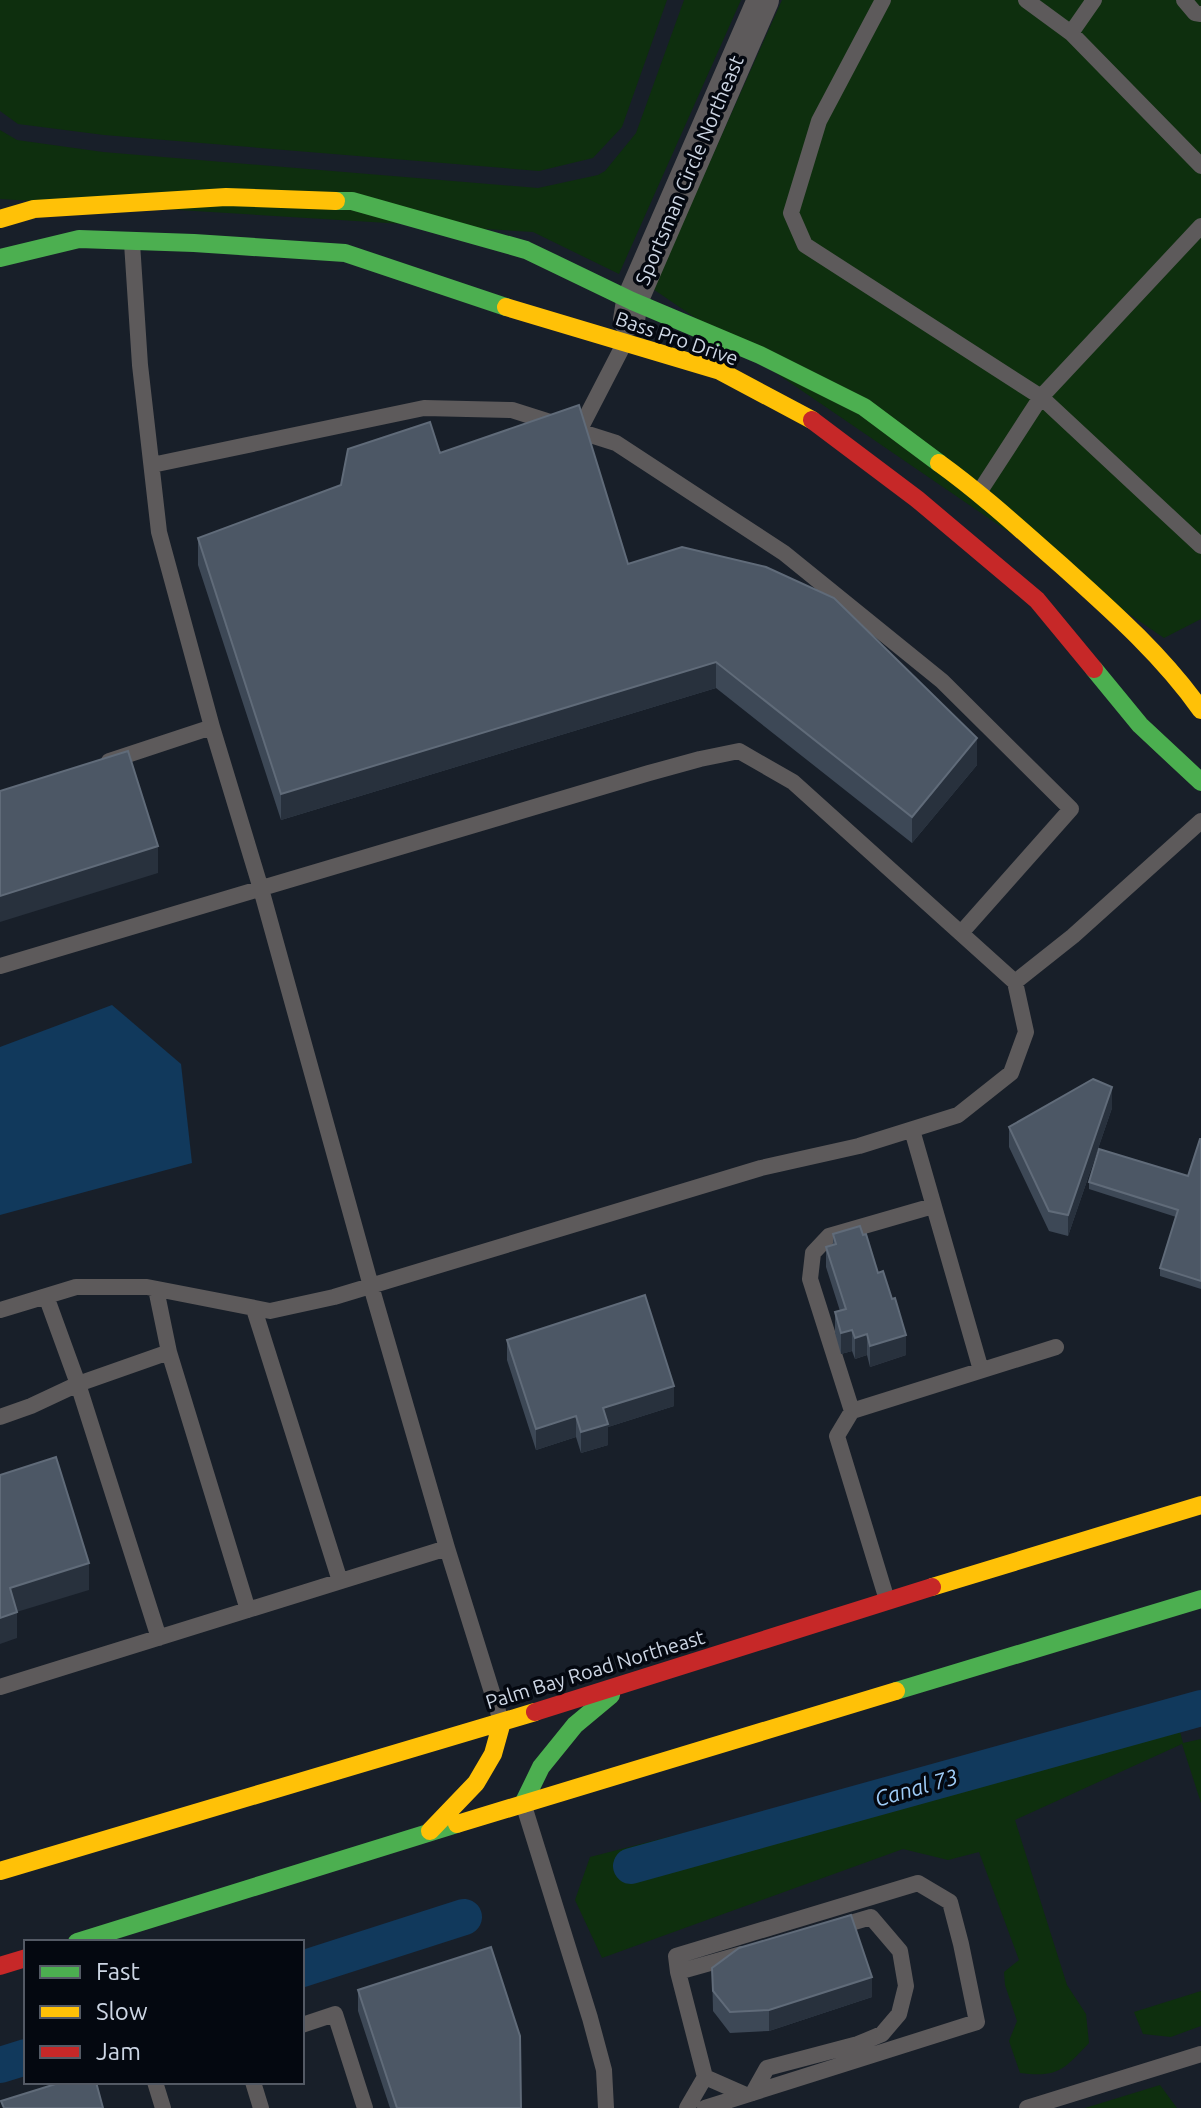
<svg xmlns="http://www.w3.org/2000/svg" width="1201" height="2108" font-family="Ubuntu,sans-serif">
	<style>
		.green { fill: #0e2f0e }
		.water { fill: #11395c }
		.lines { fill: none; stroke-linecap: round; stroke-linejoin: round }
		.canal { stroke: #11395c; stroke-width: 36 }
		.lane { stroke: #5d5a5b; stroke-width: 16 }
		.street { stroke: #5d5a5b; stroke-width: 32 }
		.fast { stroke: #4caf50; stroke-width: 18 }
		.slow { stroke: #ffc107; stroke-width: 18 }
		.jam { stroke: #c62828; stroke-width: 18 }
		.wall { fill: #3d4856 }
		.shaded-wall { fill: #28313d }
		.building { fill: #4c5765; stroke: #606b79; stroke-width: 2 }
		.labels { text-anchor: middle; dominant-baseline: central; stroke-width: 7; stroke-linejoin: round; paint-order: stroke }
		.street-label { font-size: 20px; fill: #cdd6e4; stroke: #040810 }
		.water-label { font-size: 22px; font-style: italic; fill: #9ecbf6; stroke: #040810 }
	</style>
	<rect width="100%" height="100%" fill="#181f29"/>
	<!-- green -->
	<path class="green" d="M 0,0 L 667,0 L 622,127 L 593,158 L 539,171 L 104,135 L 18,124 L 0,111 Z
		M 684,0 L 741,0 L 619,274 L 533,232 L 0,199 L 0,130 L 17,140 L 103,152 L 538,188 L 598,175 L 605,171 L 636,133 Z
		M 782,0 L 1201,0 L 1201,619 L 1164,638 L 653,289 Z
		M 1174,1708 L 1183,1743 L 1201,1739 L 1201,1803 L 1182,1744 L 1015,1820 L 1067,1985 L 1086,2014 L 1089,2043 C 1064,2069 1059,2078 1020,2073 L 1009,2041 L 1017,2021 L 1005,1985 L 1004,1972 L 1019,1960 L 979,1852 L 948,1860 L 903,1849 L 602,1958 L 575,1900 L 590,1857 Z
		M 1201,1991 L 1201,2026 L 1171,2037 L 1143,2034 L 1134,2012 Z
		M 1160,2085 L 1177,2108 L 1085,2108 Z"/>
	<!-- water -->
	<path class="water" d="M 112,1005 L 181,1064 L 192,1163 L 0,1215 L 0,1047 Z"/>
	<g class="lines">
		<!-- canal -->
		<path class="canal" d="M 631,1866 L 1201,1708
			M 302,1969 L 464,1917
			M 0,2065 L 26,2057"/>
		<!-- lane -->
		<path class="lane" d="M 883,0 L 819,121 L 791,213 L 805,245 L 1041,397 L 1201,546
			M 1026,0 L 1071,33 L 1094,0
			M 1184,0 L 1195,13 L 1201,14
			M 1071,33 L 1201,166
			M 579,431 L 624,344
			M 152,465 L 424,408 L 512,410 L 616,443 L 784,553 L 942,681 L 1071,809 L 961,933
			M 980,491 L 1041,397 L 1201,226
			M 212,727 L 261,889 L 371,1286 L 447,1548 L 501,1721
			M 109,761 L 212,727 L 159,532 L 140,365 L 132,243
			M 0,966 L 649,773 L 700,759 L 739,751 L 793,782 L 1015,982
			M 912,1130 L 981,1370
			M 156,1289 L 169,1352 L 248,1610
			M 254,1309 L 340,1581
			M 0,1310 L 76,1287 L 147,1287 L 270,1311 L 334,1297 L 761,1168 L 859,1146 L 958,1115 L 1011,1073 L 1026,1032 L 1015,982 L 1073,936 L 1201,821
			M 852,1411 L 810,1279 L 813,1253 L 829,1236 L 933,1206
			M 0,1417 L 31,1406 L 78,1384 L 46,1296
			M 887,1600 L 837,1436 L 852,1411 L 1056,1347
			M 159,1638 L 78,1384 L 169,1352
			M 0,1687 L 447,1548
			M 524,1806 L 590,2018 L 604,2070 L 606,2108
			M 678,1972 L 742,1954
			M 302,2025 L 335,2014 L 365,2108
			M 705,2077 L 746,2095
			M 155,2082 L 163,2108
			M 253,2082 L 261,2108
			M 753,2093 L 767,2068 L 858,2044 L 882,2034 L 899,2014 L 906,1986 L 900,1951 L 871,1917 L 834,1928
			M 687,2108 L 705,2077 L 678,1972 L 676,1956 L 918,1883 L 950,1902 L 961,1944 L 977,2022 L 705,2108
			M 1027,2108 L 1201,2054"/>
		<!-- street -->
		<path class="street" d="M 629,320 L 632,301 L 763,0"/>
		<!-- fast -->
		<path class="fast" d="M 336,201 L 352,201 L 526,250 L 632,301 L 760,355 L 864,407 L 939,463
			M 0,258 L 79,239 L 194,243 L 345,253 L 506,307
			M 1094,669 L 1140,725 L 1201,782
			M 896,1691 L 1201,1599
			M 523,1804 L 541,1767 L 575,1725 L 611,1695
			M 77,1942 L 457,1824"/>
		<!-- slow -->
		<path class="slow" d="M 0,219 L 34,209 L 226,197 L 336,201
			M 506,307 L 720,371 L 812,420
			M 939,463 C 982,494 1021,530 1061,565 C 1111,610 1162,655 1201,710
			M 932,1587 L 1201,1505
			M 457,1824 L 896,1691
			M 430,1831 L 476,1783 L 493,1754 L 502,1722
			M 0,1871 L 535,1712"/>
		<!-- jam -->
		<path class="jam" d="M 812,420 L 917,499 L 1037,600 L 1094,669
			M 535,1712 L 932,1587
			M 0,1966 L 26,1958"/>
	</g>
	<!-- wall -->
	<path class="wall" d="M 440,453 L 628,564 L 977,765 L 912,843 L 716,688 L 281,820 L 198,565 L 198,538 Z
		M 1112,1108 L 1068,1236 L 1049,1231 L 1009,1147 L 1009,1127 Z
		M 1201,1139 L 1201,1289 L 1160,1276 L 1160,1268 L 1176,1217 L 1089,1189 L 1089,1182 L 1188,1176 Z
		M 833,1234 L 878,1273 L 906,1355 L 870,1367 L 867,1355 L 855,1359 L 852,1351 L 841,1354 L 835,1333 L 835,1312 L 840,1311 L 826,1267 L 826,1247 L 833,1245 Z
		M 507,1340 L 674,1406 L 608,1427 L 608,1445 L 581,1453 L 576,1437 L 536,1450 L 507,1360 Z
		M 712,1968 L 872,1997 L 769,2031 L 730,2033 L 713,2011 Z
		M 358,1990 L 521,2108 L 390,2108 L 358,2011 Z"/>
	<!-- shaded-wall -->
	<path class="shaded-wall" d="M 716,662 L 716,688 L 281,820 L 281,794 Z
		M 977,738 L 977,765 L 912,843 L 912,817 Z
		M 158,846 L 158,873 L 0,922 L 0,896 Z
		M 1112,1087 L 1112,1108 L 1068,1236 L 1068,1215 Z
		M 852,1330 L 852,1351 L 841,1354 L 841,1333 Z
		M 867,1334 L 867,1355 L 855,1359 L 855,1338 Z
		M 906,1335 L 906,1355 L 870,1367 L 870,1346 Z
		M 674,1386 L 674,1406 L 608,1427 L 608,1445 L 581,1453 L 581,1432 L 603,1408 Z
		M 576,1416 L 576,1437 L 536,1450 L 536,1429 Z
		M 89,1563 L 89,1590 L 10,1614 L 10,1588 Z
		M 17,1612 L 17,1638 L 0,1644 L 0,1618 Z
		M 872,1977 L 872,1997 L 769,2031 L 769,2010 Z"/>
	<!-- building -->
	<path class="building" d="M 579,405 L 628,564 L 682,547 L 766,567 L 834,598 L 977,738 L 912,817 L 716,662 L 281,794 L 198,538 L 341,485 L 348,449 L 430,422 L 440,453 Z
		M 128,751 L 158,846 L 0,896 L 0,791 Z
		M 1093,1079 L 1112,1087 L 1068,1215 L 1049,1211 L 1009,1127 Z
		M 1200,1139 L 1201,1139 L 1201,1281 L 1160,1268 L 1178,1210 L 1089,1182 L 1099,1149 L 1188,1176 Z
		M 860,1226 L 863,1235 L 866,1234 L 878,1273 L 883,1271 L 892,1299 L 895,1298 L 906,1335 L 870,1346 L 867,1334 L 855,1338 L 852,1330 L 841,1333 L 835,1312 L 846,1309 L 826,1247 L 836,1244 L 833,1234 Z
		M 645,1295 L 674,1386 L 603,1408 L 608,1424 L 581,1432 L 576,1416 L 536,1429 L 507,1340 Z
		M 56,1457 L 89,1563 L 10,1588 L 17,1612 L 0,1618 L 0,1475 Z
		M 851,1915 L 872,1977 L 769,2010 L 730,2012 L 713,1991 L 712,1968 L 739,1948 Z
		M 491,1947 L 520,2036 L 521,2108 L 397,2108 L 358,1990 Z
		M 62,2082 L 96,2082 L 103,2108 L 4,2108 L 1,2101 Z"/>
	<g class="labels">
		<!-- street labels -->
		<g class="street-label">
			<text transform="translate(689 170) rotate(-67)">Sportsman Circle Northeast</text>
			<text transform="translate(677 338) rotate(19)">Bass Pro Drive</text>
			<text transform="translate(595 1669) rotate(-17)">Palm Bay Road Northeast</text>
		</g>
		<!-- water labels -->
		<g class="water-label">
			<text transform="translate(916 1787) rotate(-16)">Canal 73</text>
		</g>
	</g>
	<!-- legend -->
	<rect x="24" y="1940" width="280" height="144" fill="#040810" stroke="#545a65" stroke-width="2"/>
	<rect x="40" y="1966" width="40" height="12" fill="#4caf50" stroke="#545a65" stroke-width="2"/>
	<text x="96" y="1980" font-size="24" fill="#cdd6e4">Fast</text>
	<rect x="40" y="2006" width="40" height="12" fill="#ffc107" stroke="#545a65" stroke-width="2"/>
	<text x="96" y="2020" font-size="24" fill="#cdd6e4">Slow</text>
	<rect x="40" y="2046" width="40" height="12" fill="#c62828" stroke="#545a65" stroke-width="2"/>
	<text x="96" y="2060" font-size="24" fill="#cdd6e4">Jam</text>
</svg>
